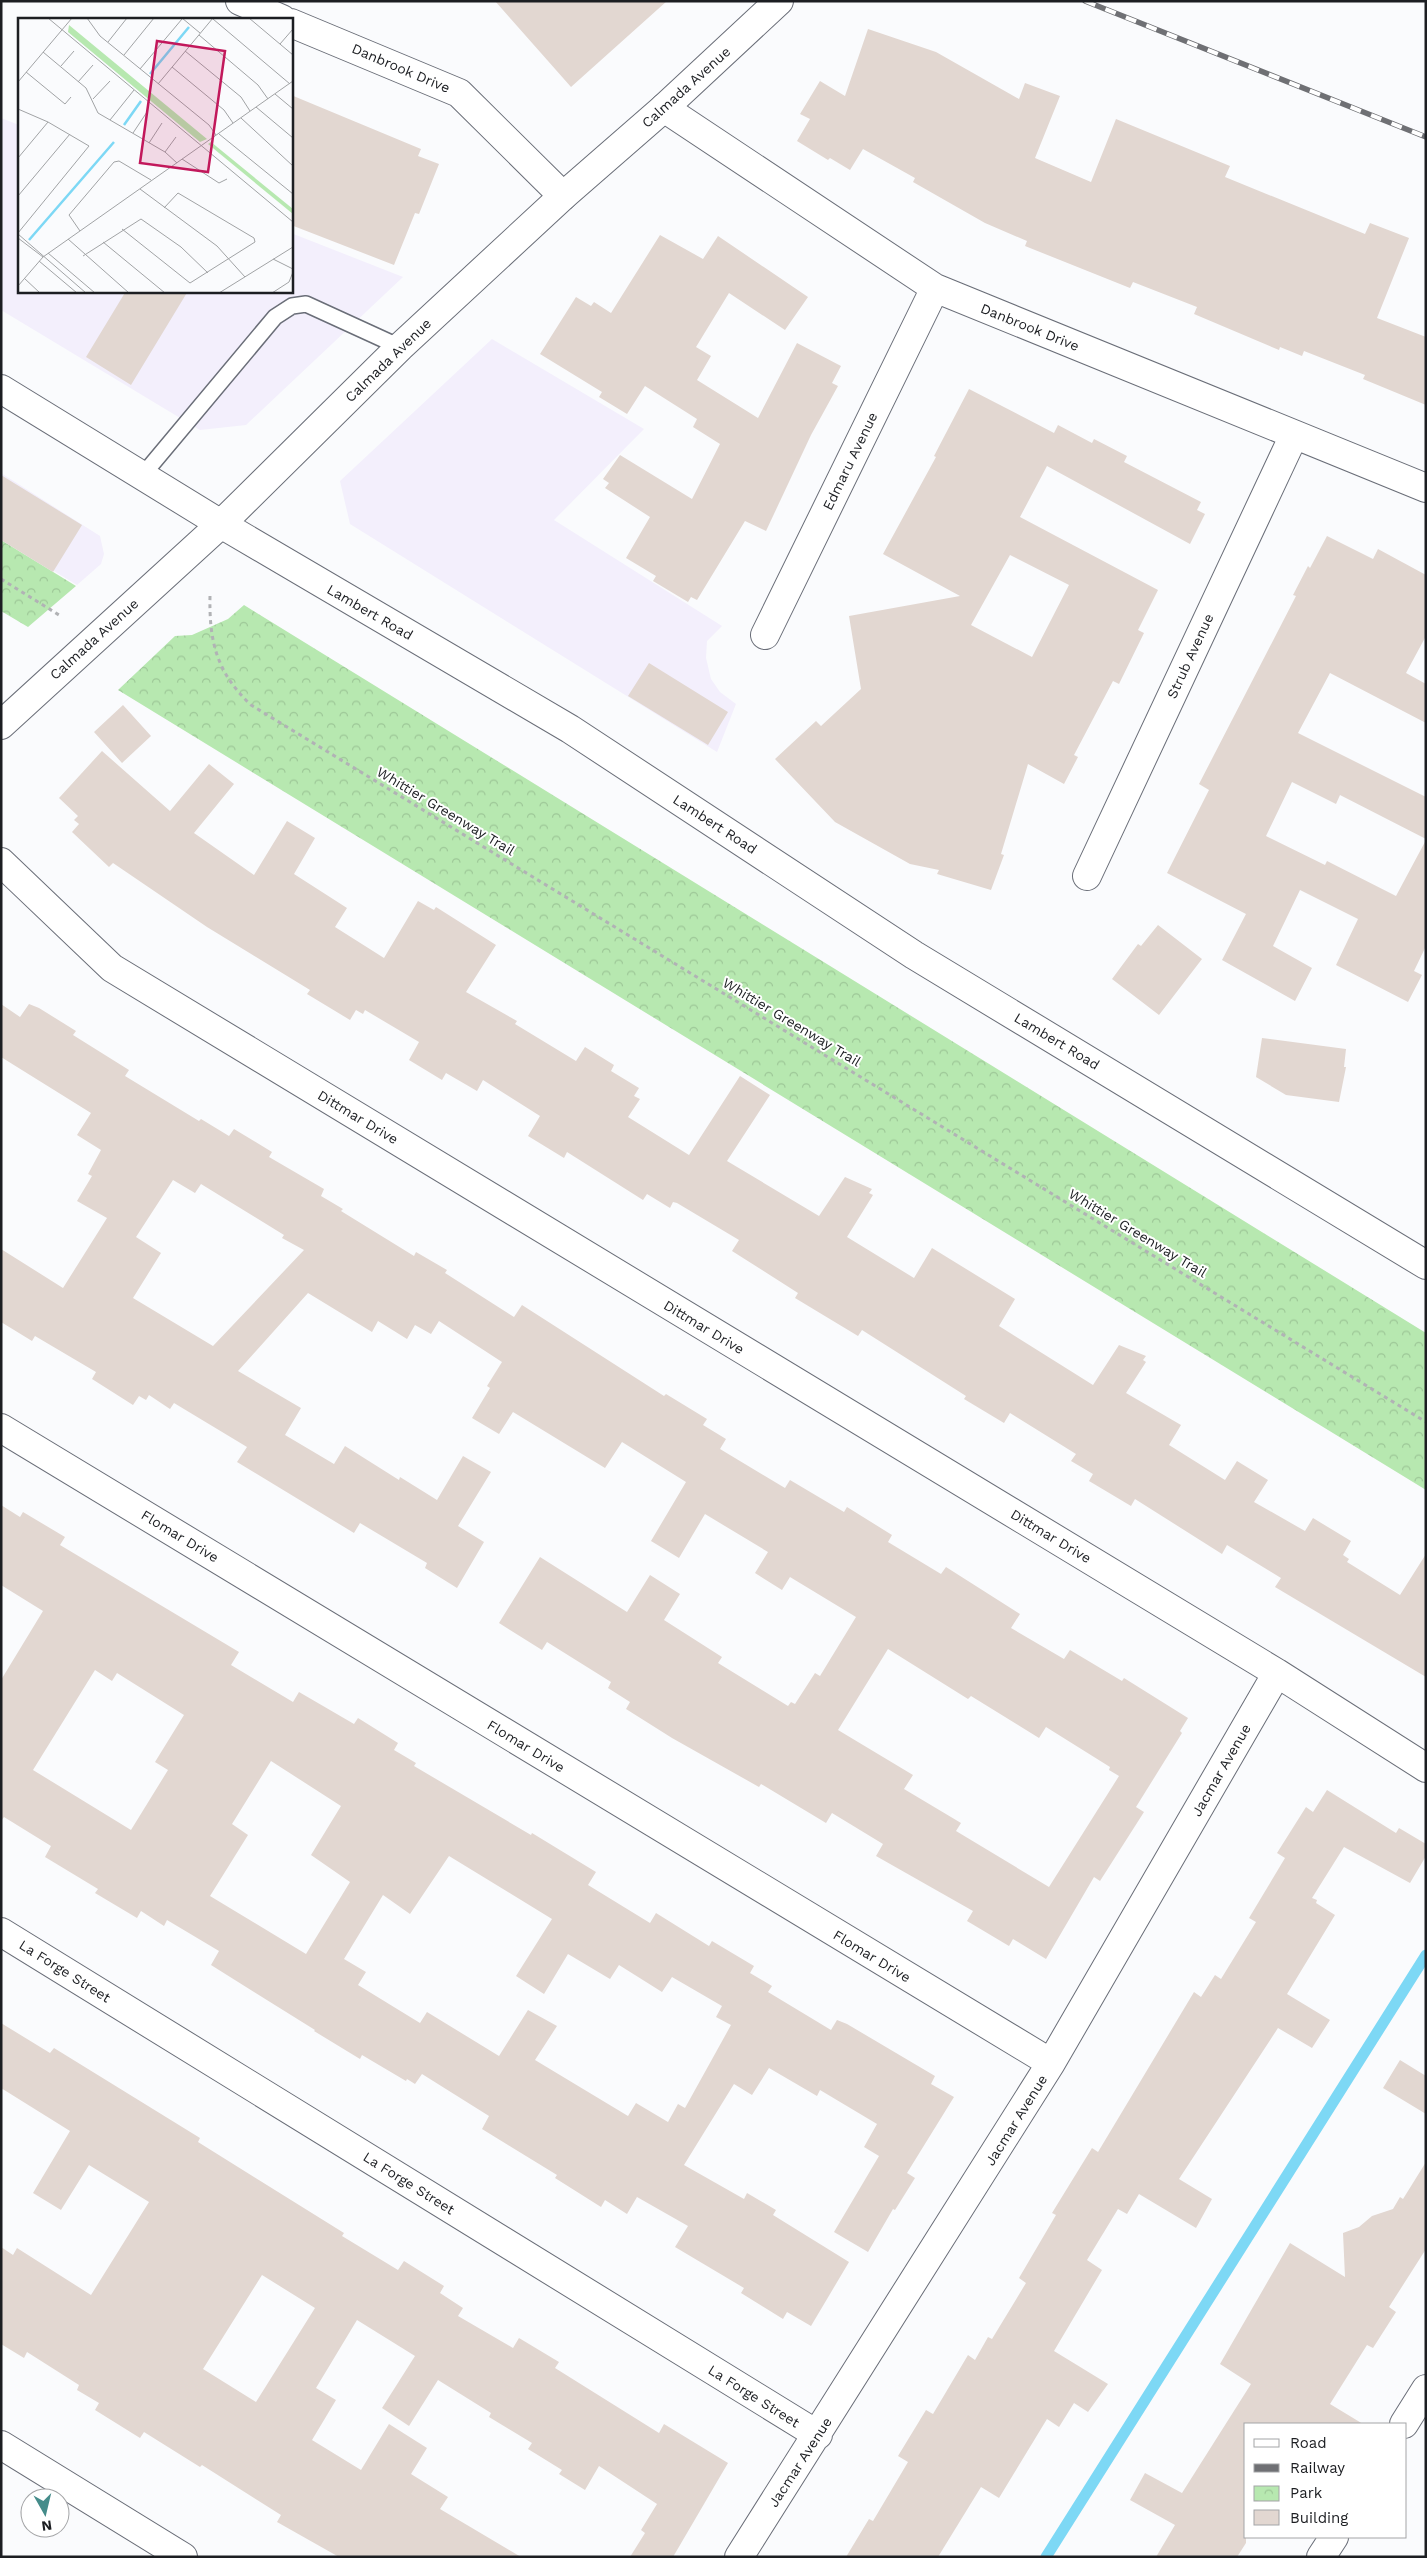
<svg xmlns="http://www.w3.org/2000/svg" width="1427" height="2558" font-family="'Work Sans',sans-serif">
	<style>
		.commercial { fill: #f3effc }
		.park { fill: url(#park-crowns) }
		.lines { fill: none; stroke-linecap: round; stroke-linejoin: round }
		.stream { stroke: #7dd8f5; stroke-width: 11 }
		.building { fill: #e2d7d1; fill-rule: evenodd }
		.lane-casing { stroke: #6a6e78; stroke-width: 18 }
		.street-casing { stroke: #6a6e78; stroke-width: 30 }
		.secondary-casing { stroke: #6a6e78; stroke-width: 30 }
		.path { stroke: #b1b2b5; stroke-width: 3; stroke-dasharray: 4 4; stroke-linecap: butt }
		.lane { stroke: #fff; stroke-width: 15 }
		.street { stroke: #fff; stroke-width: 28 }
		.secondary { stroke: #fff; stroke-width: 28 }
		.rail-casing { stroke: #6f7074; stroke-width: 5.5 }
		.rail { stroke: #fff; stroke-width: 4; stroke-dasharray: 11; stroke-linecap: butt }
		.labels { text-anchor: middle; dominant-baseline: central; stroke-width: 4; stroke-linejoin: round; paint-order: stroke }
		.street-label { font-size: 14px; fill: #1c1e22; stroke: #fff }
		.inset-river { fill: none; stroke: #7dd8f5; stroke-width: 2.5 }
		.inset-road { fill: none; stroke: #a1a3a5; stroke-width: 1 }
		.view { fill: #c2185b; fill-opacity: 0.15; stroke: #c2185b; stroke-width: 2.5 }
		.inset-edge { fill: none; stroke: #1c1e22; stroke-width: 2.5 }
	</style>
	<defs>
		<pattern id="park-crowns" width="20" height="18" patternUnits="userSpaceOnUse" patternTransform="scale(1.25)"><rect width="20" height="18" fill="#b7e8b0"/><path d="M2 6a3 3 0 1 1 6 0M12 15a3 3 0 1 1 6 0" fill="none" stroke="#9dc797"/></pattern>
	</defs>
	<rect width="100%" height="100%" fill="#fafbfd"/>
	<!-- commercial -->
	<path class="commercial" d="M 1,118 L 19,125 L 19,291 L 291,291 L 291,233 L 403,277 L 246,425 L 200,430 L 1,310 Z
		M 492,339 L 644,429 L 554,520 L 722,626 L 707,641 L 706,658 L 711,679 L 720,692 L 736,704 L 717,752 L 350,524 L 340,481 Z
		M 1,473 L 100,536 L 104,554 L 101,564 L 77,585 L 1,539 Z"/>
	<!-- park -->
	<path class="park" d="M 1,540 L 76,586 L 28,627 L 1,611 Z
		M 244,605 L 1426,1333 L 1426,1490 L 118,690 L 175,636 L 192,635 L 228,619 Z"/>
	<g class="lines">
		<!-- stream -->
		<path class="stream" d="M 1046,2557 L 1426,1955"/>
	</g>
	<!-- building -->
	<path class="building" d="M 495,1 L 667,1 L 571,87 Z
		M 868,29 L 936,52 L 1019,99 L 1025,83 L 1060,96 L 1035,158 L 1091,182 L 1116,119 L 1230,166 L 1225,177 L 1365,234 L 1370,223 L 1409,238 L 1377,318 L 1426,337 L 1426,405 L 1363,379 L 1365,375 L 1304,351 L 1302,356 L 1280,347 L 1279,350 L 1194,314 L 1197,307 L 1133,282 L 1130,288 L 1025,246 L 1027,241 L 985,223 L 913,182 L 915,178 L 863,149 L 850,170 L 830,158 L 828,160 L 797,141 L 810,119 L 800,114 L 820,81 L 845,96 Z
		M 291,95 L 421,149 L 418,156 L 439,164 L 419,214 L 415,213 L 394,265 L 291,225 Z
		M 660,235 L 703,259 L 718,236 L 808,297 L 785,330 L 729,293 L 696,347 L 711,356 L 697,380 L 758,418 L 797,343 L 841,366 L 832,383 L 838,386 L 811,435 L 766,531 L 745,521 L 697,600 L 691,597 L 688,602 L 653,581 L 656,576 L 626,558 L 650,517 L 605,488 L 609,483 L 603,479 L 620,455 L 692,499 L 720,444 L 693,427 L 697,419 L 645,386 L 627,414 L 599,397 L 602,392 L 540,354 L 576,297 L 591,306 L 594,302 L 611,313 Z
		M 126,291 L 188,291 L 131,385 L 86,357 Z
		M 969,389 L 1054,433 L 1058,425 L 1092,443 L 1094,439 L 1127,456 L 1124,462 L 1201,502 L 1197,510 L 1205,514 L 1190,544 L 1047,466 L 1020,517 L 1158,590 L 1138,630 L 1144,633 L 1119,684 L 1113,681 L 1074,755 L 1078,757 L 1064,784 L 1028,764 L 1001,854 L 1004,855 L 991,890 L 937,874 L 939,870 L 910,864 L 835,822 L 775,759 L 816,721 L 821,726 L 861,689 L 849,616 L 960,596 L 883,554 L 936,457 L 934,456 ZM 1010,555 L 1069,585 L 1032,657 L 971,625 Z
		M 1,475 L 82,525 L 53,572 L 1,540 Z
		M 1327,536 L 1373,559 L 1378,549 L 1426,575 L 1426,636 L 1406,673 L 1426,684 L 1426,723 L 1330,673 L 1298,733 L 1426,797 L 1426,839 L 1340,795 L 1336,804 L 1292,782 L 1266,836 L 1325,865 L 1327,861 L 1396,896 L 1426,840 L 1426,946 L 1414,971 L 1422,975 L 1408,1002 L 1336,965 L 1358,919 L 1300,890 L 1273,946 L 1312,968 L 1295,1001 L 1222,960 L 1246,914 L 1167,873 L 1209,790 L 1199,784 L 1296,596 L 1293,595 L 1308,566 L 1310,568 Z
		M 649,663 L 728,712 L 708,745 L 628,696 Z
		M 123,705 L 151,736 L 122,763 L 94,732 Z
		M 102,751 L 170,811 L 209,764 L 234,784 L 194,833 L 254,875 L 287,821 L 315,838 L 294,874 L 347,908 L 335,927 L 384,958 L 418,901 L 434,910 L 436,907 L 496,945 L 466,992 L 517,1021 L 515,1024 L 576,1061 L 585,1047 L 614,1065 L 611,1071 L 639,1088 L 634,1096 L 640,1099 L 628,1117 L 689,1155 L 740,1076 L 770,1095 L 727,1161 L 819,1216 L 845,1177 L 872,1189 L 869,1193 L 873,1195 L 847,1237 L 914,1278 L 932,1248 L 1015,1299 L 999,1326 L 1093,1385 L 1119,1345 L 1146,1356 L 1143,1360 L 1146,1362 L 1126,1393 L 1181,1425 L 1169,1445 L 1225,1480 L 1237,1461 L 1268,1480 L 1254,1502 L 1305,1531 L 1313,1518 L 1351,1541 L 1343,1555 L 1349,1559 L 1347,1562 L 1400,1595 L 1426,1554 L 1426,1677 L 1275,1587 L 1281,1578 L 1227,1545 L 1222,1554 L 1135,1499 L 1131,1506 L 1089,1481 L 1093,1474 L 1071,1461 L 1076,1454 L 1010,1413 L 1004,1423 L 964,1399 L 966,1396 L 862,1330 L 858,1336 L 795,1298 L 798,1293 L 732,1251 L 739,1240 L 677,1203 L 673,1202 L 670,1208 L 647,1194 L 643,1200 L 567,1152 L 564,1158 L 528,1136 L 540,1116 L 483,1080 L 477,1091 L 446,1073 L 442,1080 L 409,1060 L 419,1042 L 365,1010 L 363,1014 L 356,1010 L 350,1020 L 307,994 L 310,990 L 207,927 L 113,863 L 109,867 L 72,832 L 79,824 L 74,820 L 78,816 L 59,798 Z
		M 1158,925 L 1202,959 L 1159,1015 L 1112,979 L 1138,944 L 1141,946 Z
		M 1,1004 L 20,1017 L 29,1004 L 39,1008 L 76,1031 L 73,1035 L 129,1070 L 125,1076 L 199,1121 L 201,1119 L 229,1136 L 234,1129 L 272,1152 L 269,1157 L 324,1189 L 321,1196 L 343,1209 L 341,1211 L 414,1256 L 416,1252 L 447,1270 L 445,1273 L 514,1317 L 522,1305 L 664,1396 L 666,1394 L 707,1419 L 703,1425 L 726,1439 L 720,1449 L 785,1488 L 790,1480 L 844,1512 L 847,1507 L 892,1535 L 888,1542 L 941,1574 L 946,1567 L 1020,1614 L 1011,1628 L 1064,1659 L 1070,1650 L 1122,1681 L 1124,1678 L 1188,1718 L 1180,1731 L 1182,1733 L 1136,1807 L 1144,1812 L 1100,1881 L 1094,1877 L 1046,1959 L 1013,1939 L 1009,1946 L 967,1921 L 973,1911 L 876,1856 L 883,1844 L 832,1813 L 826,1823 L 761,1784 L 759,1787 L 672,1738 L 626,1709 L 630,1702 L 608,1688 L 611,1682 L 547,1642 L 542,1650 L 499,1623 L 540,1557 L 627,1612 L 650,1575 L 680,1594 L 664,1620 L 722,1657 L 718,1663 L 788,1706 L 791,1702 L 795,1704 L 815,1673 L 820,1676 L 856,1617 L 790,1577 L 782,1590 L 755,1573 L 768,1552 L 705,1514 L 679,1558 L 651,1541 L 686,1482 L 622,1442 L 605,1468 L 513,1412 L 499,1434 L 472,1418 L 490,1388 L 487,1386 L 502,1362 L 439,1321 L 431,1334 L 415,1325 L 407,1339 L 378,1321 L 372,1332 L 308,1293 L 238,1371 L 301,1408 L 285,1435 L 334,1464 L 345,1446 L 399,1480 L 400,1477 L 437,1500 L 463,1456 L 491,1472 L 458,1526 L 484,1542 L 457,1588 L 425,1568 L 427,1563 L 360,1523 L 354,1533 L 237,1462 L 247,1447 L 174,1403 L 170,1409 L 149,1395 L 146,1400 L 139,1396 L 133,1405 L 92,1379 L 96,1372 L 35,1336 L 32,1341 L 1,1322 L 1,1249 L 63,1288 L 107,1218 L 77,1201 L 92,1176 L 88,1174 L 101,1150 L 77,1135 L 91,1113 L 1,1057 ZM 173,1180 L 195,1193 L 201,1184 L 284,1235 L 282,1238 L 304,1250 L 213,1346 L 133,1298 L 161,1253 L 136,1237 ZM 888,1649 L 968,1699 L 971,1696 L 1039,1738 L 1046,1727 L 1110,1767 L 1109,1770 L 1119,1776 L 1049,1887 L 956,1831 L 961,1823 L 904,1789 L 913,1775 L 838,1730 Z
		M 1262,1038 L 1346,1049 L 1344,1067 L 1346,1067 L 1339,1102 L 1286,1095 L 1256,1077 Z
		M 1,1505 L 20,1517 L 23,1512 L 65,1537 L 60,1545 L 239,1652 L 231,1665 L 293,1702 L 299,1692 L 354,1724 L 358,1718 L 398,1743 L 394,1750 L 416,1763 L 414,1766 L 531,1835 L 532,1833 L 596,1872 L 588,1885 L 650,1923 L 656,1913 L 709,1946 L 712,1941 L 754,1966 L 750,1973 L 772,1986 L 768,1992 L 831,2030 L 837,2020 L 847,2024 L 935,2076 L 931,2084 L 954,2097 L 907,2173 L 915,2178 L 895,2210 L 893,2209 L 868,2252 L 834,2232 L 879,2156 L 864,2147 L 877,2124 L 820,2090 L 817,2096 L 769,2068 L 752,2095 L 734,2084 L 684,2165 L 744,2199 L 747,2193 L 776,2210 L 773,2215 L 849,2262 L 811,2326 L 787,2312 L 783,2319 L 741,2293 L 744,2288 L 675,2247 L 688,2226 L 637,2197 L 627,2214 L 605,2200 L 601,2207 L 555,2178 L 557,2175 L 482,2129 L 489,2116 L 422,2074 L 415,2084 L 407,2079 L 406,2081 L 362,2055 L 360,2059 L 314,2031 L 315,2030 L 211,1965 L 219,1951 L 167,1920 L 164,1926 L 141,1911 L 137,1918 L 95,1893 L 98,1889 L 45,1857 L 51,1846 L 4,1817 L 1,1821 L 1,1680 L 43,1611 L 1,1585 ZM 95,1670 L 112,1681 L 117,1673 L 184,1715 L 155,1762 L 168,1770 L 131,1830 L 33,1770 ZM 271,1761 L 341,1806 L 311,1855 L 350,1882 L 306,1954 L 210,1896 L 248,1835 L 232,1824 ZM 449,1856 L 552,1919 L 516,1976 L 544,1994 L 568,1954 L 610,1979 L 619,1965 L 662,1992 L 672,1977 L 722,2006 L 716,2017 L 731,2025 L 685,2108 L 678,2104 L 668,2122 L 636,2103 L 628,2116 L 535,2060 L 557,2026 L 528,2010 L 499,2056 L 427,2012 L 420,2023 L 358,1985 L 366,1972 L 344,1959 L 383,1895 L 410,1914 Z
		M 1327,1790 L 1396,1833 L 1399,1828 L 1426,1844 L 1426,1856 L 1410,1883 L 1344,1847 L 1312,1898 L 1317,1900 L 1316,1903 L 1335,1915 L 1287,1994 L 1330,2020 L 1312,2048 L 1278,2028 L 1179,2179 L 1212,2199 L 1196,2228 L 1139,2194 L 1127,2214 L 1118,2209 L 1087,2260 L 1102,2270 L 1054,2351 L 1108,2384 L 1088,2412 L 1074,2403 L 1059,2427 L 1047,2419 L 999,2498 L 981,2487 L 938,2557 L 846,2557 L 869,2519 L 873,2521 L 908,2462 L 898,2456 L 926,2410 L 933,2414 L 968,2355 L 975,2360 L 988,2337 L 992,2339 L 1026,2283 L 1019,2278 L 1056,2215 L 1052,2213 L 1092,2148 L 1098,2152 L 1194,1992 L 1201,1997 L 1215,1975 L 1221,1979 L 1256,1922 L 1249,1918 L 1285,1858 L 1277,1853 L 1306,1807 L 1313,1812 Z
		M 1,2023 L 50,2053 L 54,2048 L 200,2138 L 198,2142 L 344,2233 L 342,2236 L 398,2270 L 404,2261 L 444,2286 L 440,2293 L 463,2308 L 458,2316 L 513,2348 L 519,2338 L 559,2362 L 555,2368 L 659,2433 L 664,2424 L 728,2463 L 673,2557 L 630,2557 L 645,2533 L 641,2530 L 657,2504 L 599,2466 L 585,2490 L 559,2474 L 562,2470 L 528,2449 L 532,2443 L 489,2417 L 491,2413 L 438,2380 L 409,2426 L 382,2408 L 415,2356 L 357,2320 L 316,2388 L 336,2400 L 312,2440 L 361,2470 L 389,2424 L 427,2448 L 411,2474 L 448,2497 L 440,2509 L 521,2557 L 339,2557 L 277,2522 L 281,2515 L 202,2465 L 200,2467 L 144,2432 L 140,2438 L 95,2410 L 99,2403 L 77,2390 L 79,2385 L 27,2352 L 24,2358 L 1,2344 L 1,2247 L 13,2255 L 17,2248 L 91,2295 L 149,2202 L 89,2165 L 61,2210 L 33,2193 L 70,2131 L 1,2088 ZM 262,2275 L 315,2308 L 256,2402 L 203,2369 Z
		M 1400,2060 L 1426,2076 L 1426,2114 L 1383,2088 Z
		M 1426,2162 L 1426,2249 L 1389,2307 L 1396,2312 L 1373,2348 L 1367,2345 L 1330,2404 L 1363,2424 L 1246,2424 L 1246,2543 L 1237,2557 L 1156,2557 L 1175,2525 L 1130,2500 L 1145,2473 L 1182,2493 L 1251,2384 L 1220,2364 L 1290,2243 L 1345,2277 L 1343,2233 L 1359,2227 L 1372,2216 L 1393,2209 L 1400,2197 L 1403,2199 Z"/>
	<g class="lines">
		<defs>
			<path id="lane" d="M 142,476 L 275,317 L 292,306 L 306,304 L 400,347"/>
			<path id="street" d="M 240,1 L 282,19
				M 291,23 L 459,93 L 563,196
				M 664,108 L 935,288 L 1426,488
				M 765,635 L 935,288
				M 1,862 L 112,968 L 1277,1673 L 1426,1768
				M 1087,876 L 1294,435
				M 1,1428 L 1051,2063
				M 1,1932 L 818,2435
				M 1404,2424 L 1426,2389
				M 1,2445 L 183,2557
				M 739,2557 L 1051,2063 L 1277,1673
				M 1321,2557 L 1334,2537"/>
			<path id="secondary" d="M 1,389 L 221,524 L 570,729 L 914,955 L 1426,1265
				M 1,725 L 221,524 L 400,347 L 563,196 L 664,108 L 779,1"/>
		</defs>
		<!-- lane casing -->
		<use href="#lane" class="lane-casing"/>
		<!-- street casing -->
		<use href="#street" class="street-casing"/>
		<!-- secondary casing -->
		<use href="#secondary" class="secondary-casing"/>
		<!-- path -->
		<path class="path" d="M 1,579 L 59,615
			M 210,596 C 209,642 217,673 251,705 L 1426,1422"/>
		<!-- lane -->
		<use href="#lane" class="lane"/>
		<!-- street -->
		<use href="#street" class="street"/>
		<!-- secondary -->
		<use href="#secondary" class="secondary"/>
		<defs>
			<path id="rail" d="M 1085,1 L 1426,137"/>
		</defs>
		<!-- rail casing -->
		<use href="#rail" class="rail-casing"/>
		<!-- rail -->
		<use href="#rail" class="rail"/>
	</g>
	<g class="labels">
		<!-- street labels -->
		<g class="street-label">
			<text transform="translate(401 68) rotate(23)">Danbrook Drive</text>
			<text transform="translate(686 87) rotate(-42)">Calmada Avenue</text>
			<text transform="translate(1030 327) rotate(22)">Danbrook Drive</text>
			<text transform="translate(388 360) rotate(-44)">Calmada Avenue</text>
			<text transform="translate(850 461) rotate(-64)">Edmaru Avenue</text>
			<text transform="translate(370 612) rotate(30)">Lambert Road</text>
			<text transform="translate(94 639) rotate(-42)">Calmada Avenue</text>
			<text transform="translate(1190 656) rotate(-65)">Strub Avenue</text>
			<text transform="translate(446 811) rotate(31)">Whittier Greenway Trail</text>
			<text transform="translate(715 824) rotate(33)">Lambert Road</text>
			<text transform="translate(792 1022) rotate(31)">Whittier Greenway Trail</text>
			<text transform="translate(1057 1041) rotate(31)">Lambert Road</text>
			<text transform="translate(358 1117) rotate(31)">Dittmar Drive</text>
			<text transform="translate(1138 1233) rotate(31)">Whittier Greenway Trail</text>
			<text transform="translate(704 1327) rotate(31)">Dittmar Drive</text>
			<text transform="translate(180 1536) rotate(31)">Flomar Drive</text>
			<text transform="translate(1051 1536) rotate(31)">Dittmar Drive</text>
			<text transform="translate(526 1746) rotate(31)">Flomar Drive</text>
			<text transform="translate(1221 1770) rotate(-60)">Jacmar Avenue</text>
			<text transform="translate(872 1956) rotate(31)">Flomar Drive</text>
			<text transform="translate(65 1971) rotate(32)">La Forge Street</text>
			<text transform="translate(1016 2120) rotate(-58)">Jacmar Avenue</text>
			<text transform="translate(409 2183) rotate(32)">La Forge Street</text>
			<text transform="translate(754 2396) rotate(32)">La Forge Street</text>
			<text transform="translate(800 2462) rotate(-57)">Jacmar Avenue</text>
		</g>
	</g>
	<!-- overview -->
	<g transform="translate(18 18)">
		<rect width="275" height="275" fill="#fafbfd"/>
		<path d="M 51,7 L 189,121 L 182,124 L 50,14 ZM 193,124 L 275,191 L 275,196 L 190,126 Z" fill="#b7e8b0"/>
		<path class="inset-river" d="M 132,56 L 171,9M 106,107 L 123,83M 11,222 L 96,124"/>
		<path class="inset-road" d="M 30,0 L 275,204M 69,0 L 82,18 L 191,107 L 198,117M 164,0 L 182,15M 231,0 L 275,37M 195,1 L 272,66M 181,17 L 240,67 L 250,81M 90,24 L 109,0M 262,26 L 275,11M 167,33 L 223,79 L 232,93M 25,34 L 68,70 L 80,95 L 147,134 L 159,145M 106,37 L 136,0M 43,48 L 56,33M 154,49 L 206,92 L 215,105M 122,51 L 164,1M 8,54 L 47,86 L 53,79M 0,64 L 54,0M 60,64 L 75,47M 140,66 L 195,0M 257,76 L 275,91M 75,81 L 92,63M 238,89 L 275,120M 0,91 L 30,104 L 71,128 L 0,215M 223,100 L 275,148M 92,102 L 116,72M 115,115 L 129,94M 201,116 L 275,176M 131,125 L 144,105M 147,134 L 158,119M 0,140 L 30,104M 164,141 L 201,165 L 209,161M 122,171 L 199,228 L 227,259M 0,178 L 52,116M 104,211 L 172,265 L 237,224 L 236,220 L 160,175 L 146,190M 62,213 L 51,197 L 96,144 L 101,143 L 133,162M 0,216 L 68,275M 0,220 L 25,239M 50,221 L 111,275M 85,224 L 147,275M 30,235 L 77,275M 65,238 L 123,201 L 163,229 L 190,255M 255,241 L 275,251M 21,243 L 59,275M 6,260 L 22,275M 0,268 L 25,239 L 275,63M 201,275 L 275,229M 254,275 L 271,264 L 275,254"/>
		<path class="view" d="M 139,23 L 207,33 L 190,154 L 122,145 Z"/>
		<rect width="275" height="275" class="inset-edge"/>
	</g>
	<!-- border -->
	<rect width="1427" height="2558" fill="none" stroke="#1c1e22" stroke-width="5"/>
	<!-- legend -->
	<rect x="1244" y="2423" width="162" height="115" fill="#ffffff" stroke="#a4a5a7"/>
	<rect x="1254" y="2439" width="25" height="8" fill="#ffffff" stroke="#a4a5a7"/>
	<text x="1290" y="2448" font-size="15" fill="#1c1e22">Road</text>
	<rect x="1254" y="2464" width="25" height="8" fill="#6f7074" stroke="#a4a5a7"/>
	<text x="1290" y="2473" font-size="15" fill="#1c1e22">Railway</text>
	<rect x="1254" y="2486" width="25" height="15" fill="url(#park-crowns)" stroke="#a4a5a7"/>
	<text x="1290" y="2498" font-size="15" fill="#1c1e22">Park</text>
	<rect x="1254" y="2510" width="25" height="15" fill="#e2d7d1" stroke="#a4a5a7"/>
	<text x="1290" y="2523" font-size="15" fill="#1c1e22">Building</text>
	<!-- north arrow -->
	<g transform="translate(45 2513) rotate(172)"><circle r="24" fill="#ffffff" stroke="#a4a5a7"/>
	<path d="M0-4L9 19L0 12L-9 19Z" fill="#458c8a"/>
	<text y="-8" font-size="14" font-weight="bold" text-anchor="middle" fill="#1c1e22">N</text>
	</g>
</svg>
